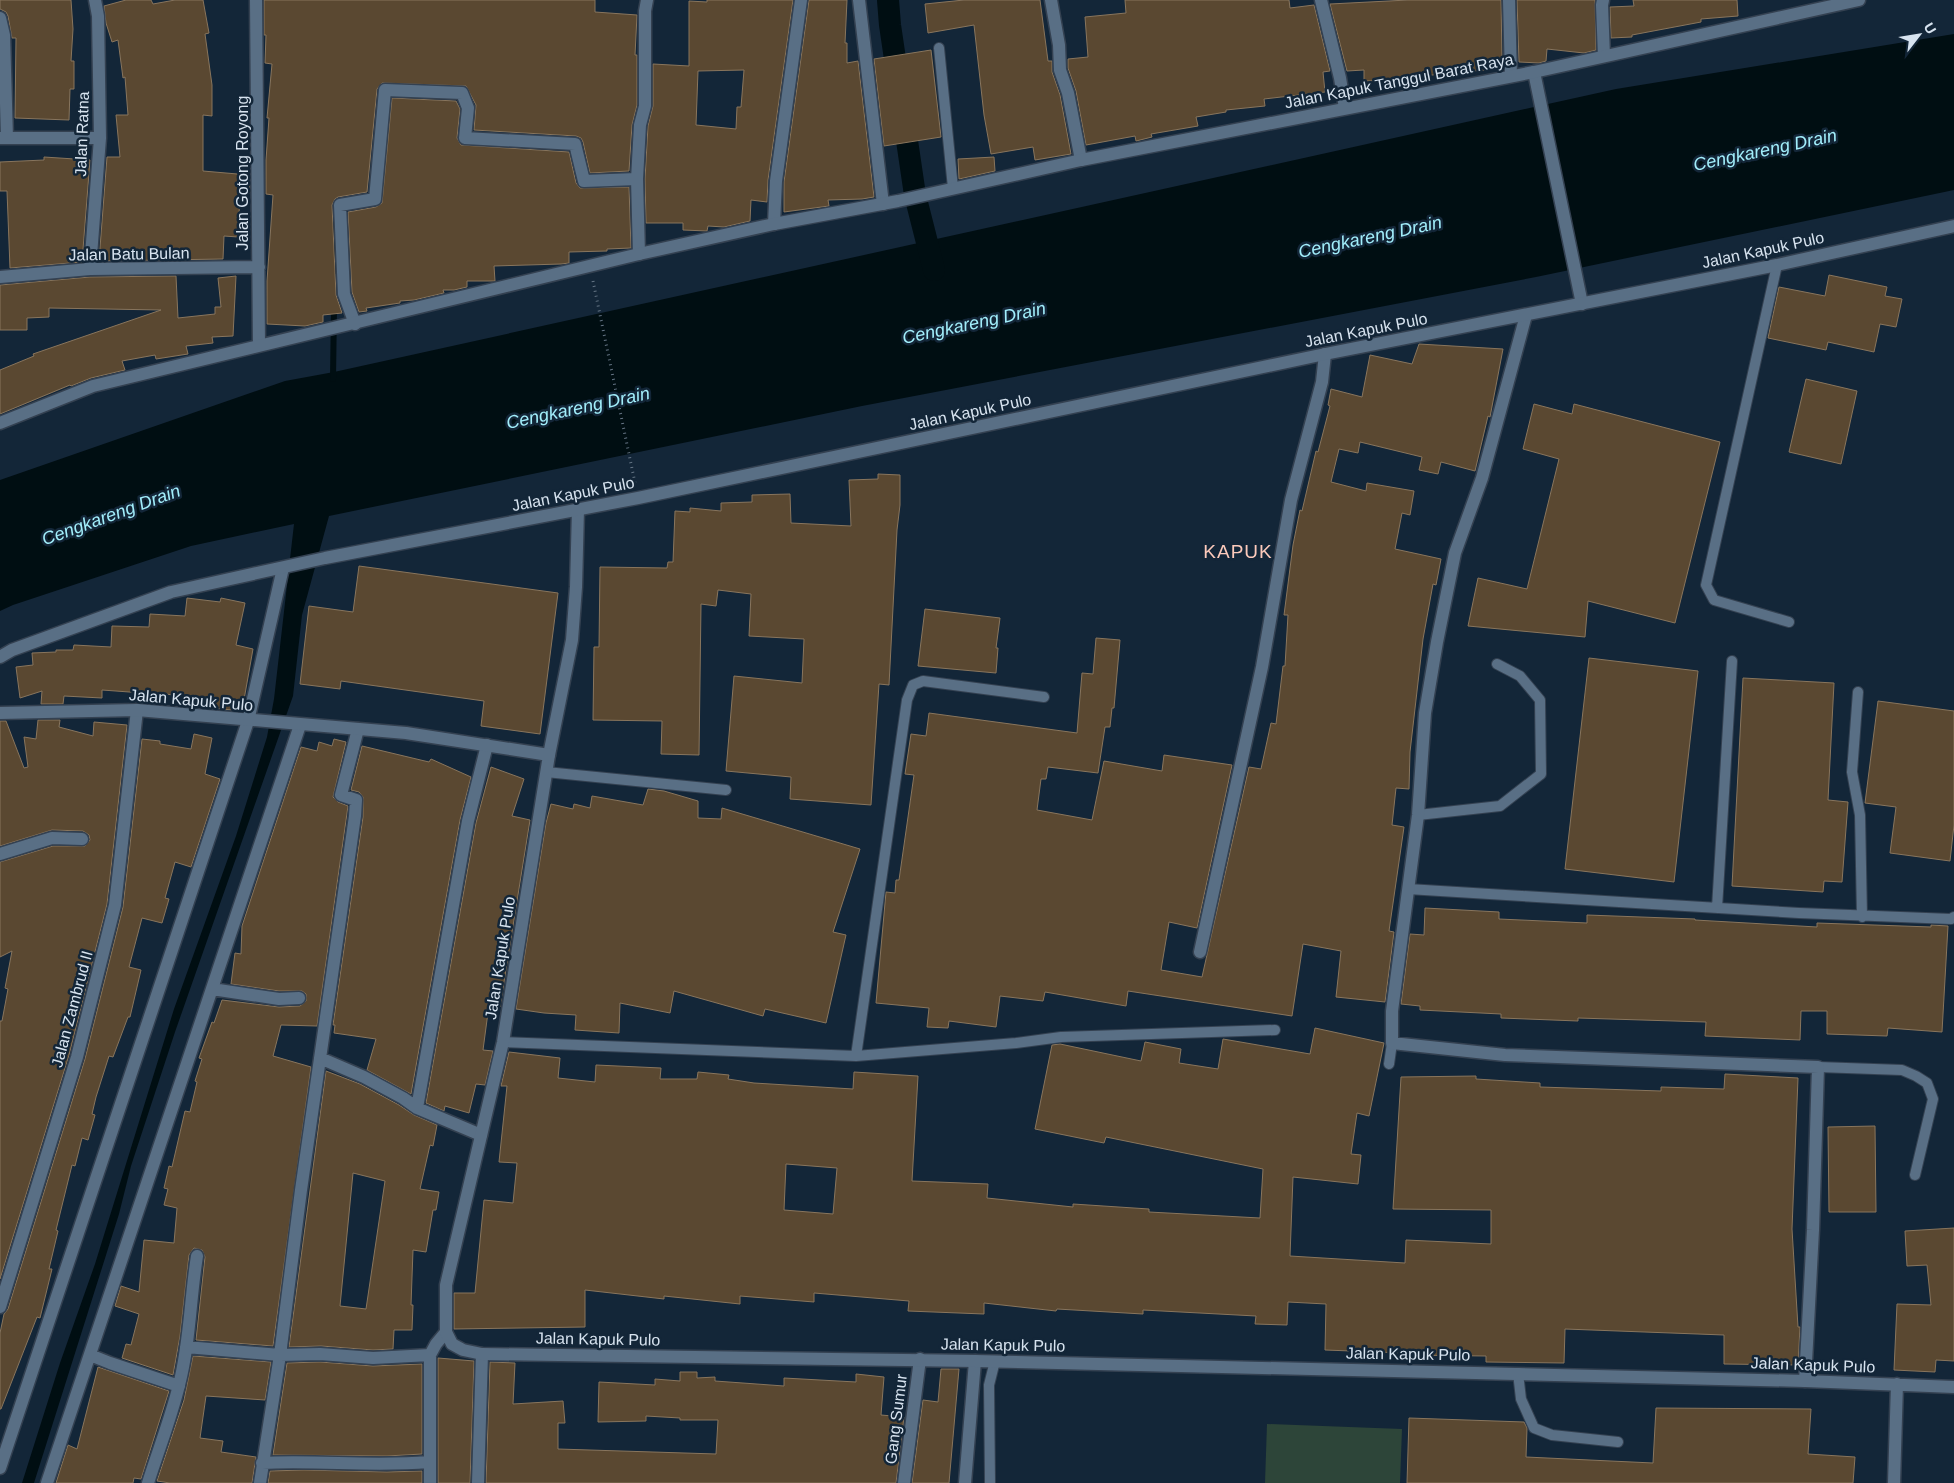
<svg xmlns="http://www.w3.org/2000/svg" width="1954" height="1483" font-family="Helvetica,sans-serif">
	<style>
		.green { fill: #2d4539 }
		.water { fill: #000e12 }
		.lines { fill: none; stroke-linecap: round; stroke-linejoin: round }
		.stream { stroke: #000e12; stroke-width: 6 }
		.canal { stroke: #000e12; stroke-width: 22 }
		.building { fill: #5a4831; stroke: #88755d; fill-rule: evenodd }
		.lane-casing { stroke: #344151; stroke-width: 12 }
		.street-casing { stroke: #344151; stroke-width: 15 }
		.secondary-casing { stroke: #344151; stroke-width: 15 }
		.path { stroke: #647484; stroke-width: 3; stroke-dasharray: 1 4; stroke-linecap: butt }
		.lane { stroke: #596f85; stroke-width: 10 }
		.street { stroke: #596f85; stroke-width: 12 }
		.secondary { stroke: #596f85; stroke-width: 12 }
		.labels { text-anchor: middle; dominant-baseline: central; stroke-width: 5; stroke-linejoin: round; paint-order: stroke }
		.street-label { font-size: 16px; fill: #d7e3ef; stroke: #132638 }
		.water-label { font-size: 18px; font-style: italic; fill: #a2eefb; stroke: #132638 }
		.quarter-label { font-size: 19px; letter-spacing: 1px; fill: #fccabb; stroke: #132638 }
	</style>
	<rect width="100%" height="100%" fill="#132638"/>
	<!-- green -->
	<path class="green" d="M 1267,1424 L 1402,1429 L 1400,1483 L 1265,1483 Z"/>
	<!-- water -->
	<path class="water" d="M 1954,34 L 1954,190 L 1536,277 L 862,406 L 329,516 L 302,615 L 293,696 L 175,1032 L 131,1166 L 119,1214 L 34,1483 L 22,1483 L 60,1363 L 95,1264 L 174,1009 L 236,836 L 267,737 L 274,699 L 294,524 L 191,546 L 13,605 L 0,611 L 0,480 L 285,381 L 334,372 L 1616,89 Z"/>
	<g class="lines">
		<!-- stream -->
		<path class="stream" d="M 335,271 L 335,224
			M 333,379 L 334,306"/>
		<!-- canal -->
		<path class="canal" d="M 888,0 L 890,25 L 915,195 L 934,270"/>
	</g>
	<!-- building -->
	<path class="building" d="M 0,0 L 71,0 L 73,29 L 71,61 L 74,61 L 74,89 L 70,89 L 69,120 L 15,118 L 16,38 L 12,38 L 8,16 L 6,12 L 0,9 Z
		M 126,0 L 151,0 L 153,4 L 175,0 L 203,0 L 209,33 L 205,34 L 212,85 L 212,116 L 203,115 L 203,171 L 249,175 L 250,193 L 240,192 L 238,237 L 224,236 L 223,259 L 99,261 L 107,157 L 120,157 L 116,115 L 128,115 L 125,77 L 123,78 L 118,40 L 112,42 L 106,23 L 104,6 Z
		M 264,0 L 595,0 L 595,12 L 637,15 L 635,55 L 637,55 L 637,105 L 632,125 L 629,171 L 590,173 L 583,142 L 581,138 L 576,136 L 474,130 L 476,105 L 466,86 L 382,83 L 377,89 L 367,192 L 338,197 L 335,199 L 332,205 L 336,295 L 342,313 L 323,315 L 323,322 L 305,326 L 267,324 L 267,281 L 273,195 L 266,194 L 266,160 L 269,118 L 267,118 L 272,64 L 265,63 L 266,35 L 264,35 Z
		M 707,0 L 793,0 L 768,180 L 767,202 L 751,200 L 750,221 L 724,227 L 708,226 L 707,231 L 683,230 L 683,223 L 646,223 L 645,179 L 648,126 L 653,106 L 653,64 L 689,66 L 689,1 L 707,2 ZM 744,70 L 741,107 L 737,107 L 736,129 L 696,125 L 698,71 Z
		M 809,0 L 847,0 L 845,43 L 847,43 L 847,63 L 858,61 L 874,197 L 862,199 L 828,200 L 829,206 L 784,212 L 784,182 Z
		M 964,0 L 1040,0 L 1048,61 L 1052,61 L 1052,72 L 1060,95 L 1071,154 L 1035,160 L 1033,147 L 991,154 L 984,115 L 974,25 L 928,33 L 925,4 Z
		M 1125,0 L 1289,0 L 1290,8 L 1314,5 L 1330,71 L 1323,72 L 1325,92 L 1264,99 L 1265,106 L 1226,110 L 1226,112 L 1196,117 L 1198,126 L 1151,134 L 1152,137 L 1136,141 L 1135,136 L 1086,145 L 1076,91 L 1068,68 L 1068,59 L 1088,57 L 1085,17 L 1126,13 Z
		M 1408,0 L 1501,0 L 1502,61 L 1494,60 L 1495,69 L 1401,78 L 1402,80 L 1364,81 L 1364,70 L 1347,71 L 1330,4 Z
		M 1517,0 L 1595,0 L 1596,50 L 1584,53 L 1547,49 L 1546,61 L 1539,63 L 1519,62 Z
		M 1633,0 L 1737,0 L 1738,16 L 1701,19 L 1701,22 L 1632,35 L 1632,37 L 1611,38 L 1610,7 L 1634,6 Z
		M 931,50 L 941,137 L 884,146 L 874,59 Z
		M 392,98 L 456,101 L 460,109 L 457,138 L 461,145 L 569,152 L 576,183 L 580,188 L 629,187 L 631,248 L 607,249 L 607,251 L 569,252 L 569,263 L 561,264 L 494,266 L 495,281 L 467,281 L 467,287 L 454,290 L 443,290 L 444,293 L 414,300 L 400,301 L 400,303 L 366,308 L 367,311 L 359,312 L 352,292 L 348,212 L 376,207 L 382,203 Z
		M 44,157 L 90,160 L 82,262 L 10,268 L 7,191 L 0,191 L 0,162 L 44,160 Z
		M 994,157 L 995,171 L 959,179 L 958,159 Z
		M 1829,275 L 1887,287 L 1885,296 L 1902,299 L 1896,327 L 1880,324 L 1874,352 L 1828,342 L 1826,350 L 1768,338 L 1779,287 L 1825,296 Z
		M 176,276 L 178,318 L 215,314 L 215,307 L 221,307 L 218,278 L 236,276 L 233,336 L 212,337 L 213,343 L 186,346 L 188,354 L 156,359 L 155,355 L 122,361 L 125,370 L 91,378 L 71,386 L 70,385 L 0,414 L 0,370 L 34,356 L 33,354 L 161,310 L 49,308 L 49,317 L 27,318 L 27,330 L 0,330 L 0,285 L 90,277 Z
		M 1419,344 L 1503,349 L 1490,417 L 1488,416 L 1475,471 L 1441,462 L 1438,474 L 1419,470 L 1422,457 L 1360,442 L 1358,453 L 1339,449 L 1331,482 L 1366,491 L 1367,483 L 1414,491 L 1410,515 L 1402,513 L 1395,549 L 1441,559 L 1436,585 L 1433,584 L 1423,639 L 1410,752 L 1409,789 L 1396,788 L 1392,825 L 1404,827 L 1389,931 L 1394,932 L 1385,1002 L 1336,997 L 1341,951 L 1303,944 L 1292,1016 L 1128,991 L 1126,1006 L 1045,992 L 1043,1001 L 1000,996 L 996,1027 L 949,1021 L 948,1028 L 927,1027 L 929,1008 L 876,1003 L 886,892 L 895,893 L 896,880 L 899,880 L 914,775 L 905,774 L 911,734 L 926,736 L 929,713 L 1077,733 L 1082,673 L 1093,674 L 1096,638 L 1120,640 L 1114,708 L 1112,708 L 1110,727 L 1105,727 L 1098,773 L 1048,767 L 1046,779 L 1041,779 L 1037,810 L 1092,820 L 1104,761 L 1162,771 L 1164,755 L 1232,765 L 1197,928 L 1169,922 L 1161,970 L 1202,977 L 1249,767 L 1261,769 L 1271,723 L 1276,724 L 1283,666 L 1285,666 L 1288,615 L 1284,615 L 1293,545 L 1300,510 L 1302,511 L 1316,451 L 1318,452 L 1330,406 L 1328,405 L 1331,389 L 1362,397 L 1370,355 L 1412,364 Z
		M 1806,379 L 1857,391 L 1841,464 L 1789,452 Z
		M 1534,404 L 1572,414 L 1574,404 L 1720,442 L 1675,623 L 1588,601 L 1585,637 L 1468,626 L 1478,578 L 1527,589 L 1559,459 L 1523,449 Z
		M 878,474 L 900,475 L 900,505 L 897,530 L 889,685 L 879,684 L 871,805 L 790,799 L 791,777 L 726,771 L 734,676 L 802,683 L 804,639 L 749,636 L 751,594 L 718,590 L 716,606 L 701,604 L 699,755 L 661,754 L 662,721 L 593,720 L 594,647 L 599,647 L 600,567 L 667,568 L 668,562 L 673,562 L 675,511 L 690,512 L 690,508 L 721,511 L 721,503 L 752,502 L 752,495 L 790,494 L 791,523 L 851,526 L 849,480 L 878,479 Z
		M 359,566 L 558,593 L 540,734 L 481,726 L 484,701 L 341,681 L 340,689 L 300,684 L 309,606 L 353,612 Z
		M 187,598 L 220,602 L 221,598 L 245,603 L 236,645 L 253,649 L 242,711 L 203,707 L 204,700 L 160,693 L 159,698 L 143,696 L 143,693 L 102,690 L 102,698 L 64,696 L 63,704 L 41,704 L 42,691 L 20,698 L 16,667 L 33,665 L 32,653 L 56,652 L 56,650 L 73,650 L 74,645 L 111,647 L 112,626 L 149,627 L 150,614 L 185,616 Z
		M 925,609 L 1000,618 L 996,648 L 998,648 L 996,673 L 918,666 Z
		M 1589,658 L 1698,671 L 1674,882 L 1565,869 Z
		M 1743,678 L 1834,683 L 1828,800 L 1848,802 L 1842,882 L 1824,881 L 1823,892 L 1732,886 Z
		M 1878,701 L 1954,711 L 1954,825 L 1950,861 L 1890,853 L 1896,807 L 1865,803 Z
		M 38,720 L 60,720 L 59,727 L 93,736 L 94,722 L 127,725 L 107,904 L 69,1055 L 0,1279 L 0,1021 L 2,1021 L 8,989 L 5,988 L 12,951 L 0,957 L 0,862 L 53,846 L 85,846 L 90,840 L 89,835 L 83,831 L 52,830 L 0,846 L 0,721 L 6,721 L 24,768 L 28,767 L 24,737 L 36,739 Z
		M 194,734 L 212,738 L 205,774 L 220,779 L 191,867 L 175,862 L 165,898 L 169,899 L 162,923 L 142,918 L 129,967 L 141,970 L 130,1017 L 128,1017 L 113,1057 L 109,1056 L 96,1097 L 92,1114 L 95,1115 L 88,1140 L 82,1138 L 75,1166 L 72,1165 L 56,1230 L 58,1231 L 49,1269 L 52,1269 L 40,1318 L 37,1317 L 1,1409 L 0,1409 L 0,1333 L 4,1314 L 8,1309 L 85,1059 L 123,907 L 142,739 L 160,741 L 160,744 L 191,749 Z
		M 334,739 L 346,742 L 333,797 L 338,802 L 348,806 L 317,1026 L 281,1025 L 273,1056 L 311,1067 L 273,1346 L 196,1340 L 205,1257 L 202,1250 L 194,1248 L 189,1255 L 180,1336 L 173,1375 L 122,1358 L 126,1344 L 131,1345 L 139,1314 L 115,1306 L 121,1286 L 139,1292 L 144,1240 L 174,1243 L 177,1208 L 164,1205 L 168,1189 L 164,1188 L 169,1166 L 172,1167 L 185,1111 L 190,1112 L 197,1082 L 195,1081 L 202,1059 L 199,1058 L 212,1022 L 214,1023 L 222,1000 L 279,1007 L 300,1006 L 306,1001 L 306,994 L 302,991 L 279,991 L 231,984 L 235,953 L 241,954 L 242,926 L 301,747 L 317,751 L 319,742 L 332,746 Z
		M 362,746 L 429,762 L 431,759 L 471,777 L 460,820 L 411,1094 L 367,1070 L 376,1039 L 334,1033 L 335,1025 L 333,1025 L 363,817 L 363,797 L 359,792 L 351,790 Z
		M 491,767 L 524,779 L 512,816 L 530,820 L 500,1007 L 489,1005 L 483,1050 L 493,1051 L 485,1085 L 476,1084 L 469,1113 L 445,1106 L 444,1111 L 426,1103 L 476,823 Z
		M 648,789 L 664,791 L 698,801 L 698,818 L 721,819 L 722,808 L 860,849 L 833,932 L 846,935 L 826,1023 L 765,1009 L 763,1016 L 674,991 L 670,1013 L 620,1003 L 619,1033 L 575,1030 L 576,1015 L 544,1013 L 516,1009 L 546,823 L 551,804 L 573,809 L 574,804 L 590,808 L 592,796 L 643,805 Z
		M 1425,908 L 1499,912 L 1499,919 L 1587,923 L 1587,915 L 1695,919 L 1695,920 L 1817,927 L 1817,923 L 1931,927 L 1931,925 L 1948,926 L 1942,1032 L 1888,1028 L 1887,1036 L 1827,1034 L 1827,1011 L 1801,1011 L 1800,1040 L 1705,1036 L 1706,1022 L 1578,1018 L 1578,1021 L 1501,1018 L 1501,1014 L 1420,1010 L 1420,1006 L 1401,1004 L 1410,934 L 1424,935 Z
		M 1315,1028 L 1384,1043 L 1369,1116 L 1357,1113 L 1351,1154 L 1361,1155 L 1358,1184 L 1293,1177 L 1290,1256 L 1405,1263 L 1406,1240 L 1491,1244 L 1491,1210 L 1393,1209 L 1401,1077 L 1476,1076 L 1476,1079 L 1540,1083 L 1540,1087 L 1661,1091 L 1661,1087 L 1724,1089 L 1725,1074 L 1798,1078 L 1792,1229 L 1798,1327 L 1800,1327 L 1798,1365 L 1724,1364 L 1724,1335 L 1565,1329 L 1564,1363 L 1486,1362 L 1486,1356 L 1404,1355 L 1404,1353 L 1325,1350 L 1326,1304 L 1288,1302 L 1287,1325 L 1255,1324 L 1256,1316 L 1143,1310 L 1143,1314 L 1057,1309 L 1056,1311 L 984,1303 L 984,1314 L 908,1311 L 909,1301 L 814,1293 L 814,1302 L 740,1296 L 740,1304 L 664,1296 L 664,1299 L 585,1290 L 585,1327 L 454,1329 L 454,1293 L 475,1293 L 484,1200 L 513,1203 L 517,1163 L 499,1162 L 507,1086 L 501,1086 L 509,1052 L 560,1058 L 558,1078 L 595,1082 L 596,1065 L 661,1068 L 660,1079 L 697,1079 L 698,1072 L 729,1075 L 728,1079 L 754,1083 L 853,1089 L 854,1072 L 918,1076 L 912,1181 L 988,1184 L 987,1198 L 1073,1207 L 1073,1204 L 1149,1209 L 1149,1212 L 1260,1218 L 1263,1169 L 1106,1137 L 1104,1143 L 1035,1129 L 1052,1045 L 1060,1044 L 1141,1061 L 1145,1042 L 1181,1049 L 1179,1063 L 1218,1069 L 1223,1039 L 1310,1054 ZM 786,1164 L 837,1168 L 833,1214 L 784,1210 Z
		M 326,1071 L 360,1084 L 399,1105 L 414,1115 L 437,1125 L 433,1146 L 430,1145 L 420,1189 L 439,1192 L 436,1210 L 433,1210 L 426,1252 L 413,1250 L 411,1305 L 413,1305 L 412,1330 L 394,1330 L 393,1349 L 373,1350 L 321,1346 L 289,1347 ZM 353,1173 L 385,1181 L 366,1309 L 340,1306 Z
		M 1875,1126 L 1876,1212 L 1829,1212 L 1828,1127 Z
		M 1954,1228 L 1954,1361 L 1936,1360 L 1935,1372 L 1894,1370 L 1897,1304 L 1931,1305 L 1927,1265 L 1907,1266 L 1905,1231 Z
		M 193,1356 L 271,1362 L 265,1400 L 206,1396 L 200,1438 L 223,1441 L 221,1452 L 256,1457 L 252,1483 L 170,1483 L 157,1481 L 184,1400 Z
		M 438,1358 L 474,1361 L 470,1483 L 438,1483 Z
		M 320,1362 L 373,1366 L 422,1364 L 422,1454 L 387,1456 L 273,1455 L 287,1363 Z
		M 490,1362 L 515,1363 L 513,1404 L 563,1401 L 565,1423 L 558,1423 L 558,1449 L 716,1454 L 718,1420 L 680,1420 L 680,1418 L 646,1416 L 646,1421 L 598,1422 L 599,1382 L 655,1385 L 655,1379 L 680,1381 L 680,1372 L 697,1372 L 697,1378 L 715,1377 L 715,1381 L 784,1386 L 784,1378 L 856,1382 L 856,1374 L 884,1377 L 881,1415 L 904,1417 L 896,1483 L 486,1483 Z
		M 98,1367 L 169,1391 L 141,1479 L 134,1478 L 133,1483 L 56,1483 L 68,1445 L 77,1449 Z
		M 941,1369 L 959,1369 L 949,1483 L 912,1483 L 923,1400 L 938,1402 Z
		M 1656,1408 L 1811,1409 L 1808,1454 L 1855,1457 L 1853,1483 L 1407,1483 L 1409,1418 L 1524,1422 L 1527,1428 L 1526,1457 L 1653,1463 Z
		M 304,1470 L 387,1472 L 422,1471 L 422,1483 L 268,1483 L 270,1471 Z"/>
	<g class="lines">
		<defs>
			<path id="lane" d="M 939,48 L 953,188
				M 1777,265 L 1706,585 L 1714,600 L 1789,622
				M 1858,692 L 1852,772 L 1860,815 L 1862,917
				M 546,772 L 726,790
				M 1418,815 L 1500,806 L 1541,774 L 1540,700 L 1520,676 L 1497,664
				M 1408,889 L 1799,913 L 1951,919 L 1954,917
				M 1717,908 L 1732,661
				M 503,1042 L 856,1056 L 1016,1043 L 1061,1037 L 1275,1030
				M 856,1056 L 907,700 L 913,685 L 923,681 L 1044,697
				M 1389,1064 L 1392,1043
				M 1818,1067 L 1902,1070 L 1916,1076 L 1927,1083 L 1933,1099 L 1915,1175
				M 1518,1373 L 1521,1399 L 1534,1428 L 1552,1435 L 1618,1442
				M 990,1483 L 989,1385 L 995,1361"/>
			<path id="street" d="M 256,0 L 259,345
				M 859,0 L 883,204
				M 1051,0 L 1059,45 L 1060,70 L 1068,93 L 1081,160
				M 1321,0 L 1340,78 L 1345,108
				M 1509,0 L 1511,76
				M 1603,0 L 1602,5 L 1604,56
				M 0,18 L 4,35 L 7,138
				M 1534,72 L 1582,304
				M 0,138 L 100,138
				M 774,224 L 776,181 L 801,0
				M 639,254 L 637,179 L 640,125 L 645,106 L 645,11 L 647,0
				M 90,269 L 100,138 L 98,16 L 95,0
				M 0,277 L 90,269 L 259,267
				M 1526,315 L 1482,478 L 1455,553 L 1437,642 L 1425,713 L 1418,815 L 1392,1011 L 1392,1043 L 1505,1055 L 1818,1067 L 1813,1230 L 1805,1381
				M 355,324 L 344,294 L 340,205 L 375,199 L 385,90 L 462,93 L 468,108 L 465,138 L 575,144 L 584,181 L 637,179
				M 549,755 L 572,640 L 576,587 L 578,509
				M 0,854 L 52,838 L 82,839
				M 1200,952 L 1262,667 L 1291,500 L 1322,382 L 1325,354
				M 212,989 L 279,999 L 299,998
				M 320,1058 L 364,1077 L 403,1098 L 417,1108 L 481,1135
				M 417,1108 L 468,821 L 487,745
				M 0,1307 L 77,1057 L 115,905 L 137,710
				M 186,1347 L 280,1355 L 320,1354 L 373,1358 L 430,1355
				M 90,1355 L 110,1363 L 179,1386
				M 262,1463 C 318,1460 373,1467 428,1462
				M 0,1468 L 248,721 L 283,568
				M 47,1483 L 300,725
				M 148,1483 C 158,1451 171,1418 179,1385 C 190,1343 190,1299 197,1256
				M 260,1483 L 280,1355 L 301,1190 L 355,816 L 356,800 L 341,795 L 358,729
				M 430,1483 L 430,1355 L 436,1344 L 446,1332
				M 478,1483 L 482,1354
				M 904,1483 L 920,1359
				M 965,1483 L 975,1361"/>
			<path id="secondary" d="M 0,423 L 93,386 L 639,254 L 774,224 L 898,201 L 1081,160 L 1534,72 L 1859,0
				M 0,657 L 12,650 L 171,592 L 325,558 L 638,498 L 1325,354 L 1777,265 L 1954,226
				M 0,713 L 137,710 L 406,733 L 549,755 L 503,1042 L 446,1285 L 446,1332 L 452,1344 L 463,1350 L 482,1354 L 975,1361 L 1805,1381 L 1954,1387
				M 1894,1483 L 1897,1384"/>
		</defs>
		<!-- lane casing -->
		<use href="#lane" class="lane-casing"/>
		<!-- street casing -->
		<use href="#street" class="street-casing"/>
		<!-- secondary casing -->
		<use href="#secondary" class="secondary-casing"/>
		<!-- path -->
		<path class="path" d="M 593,281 L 635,483"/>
		<!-- lane -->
		<use href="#lane" class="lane"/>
		<!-- street -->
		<use href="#street" class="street"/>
		<!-- secondary -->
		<use href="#secondary" class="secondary"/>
	</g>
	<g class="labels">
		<!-- street labels -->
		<g class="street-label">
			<text transform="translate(1399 81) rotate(-11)">Jalan Kapuk Tanggul Barat Raya</text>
			<text transform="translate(82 134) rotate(-88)">Jalan Ratna</text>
			<text transform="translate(242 173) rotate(-90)">Jalan Gotong Royong</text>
			<text transform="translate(1763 250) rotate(-12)">Jalan Kapuk Pulo</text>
			<text transform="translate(129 254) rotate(-1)">Jalan Batu Bulan</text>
			<text transform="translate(1366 330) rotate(-11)">Jalan Kapuk Pulo</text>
			<text transform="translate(970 412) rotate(-12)">Jalan Kapuk Pulo</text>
			<text transform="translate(573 494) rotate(-11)">Jalan Kapuk Pulo</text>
			<text transform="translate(191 700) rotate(5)">Jalan Kapuk Pulo</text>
			<text transform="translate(500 958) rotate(-81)">Jalan Kapuk Pulo</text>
			<text transform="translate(72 1009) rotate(-75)">Jalan Zambrud II</text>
			<text transform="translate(598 1339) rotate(1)">Jalan Kapuk Pulo</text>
			<text transform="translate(1003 1345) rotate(1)">Jalan Kapuk Pulo</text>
			<text transform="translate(1408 1354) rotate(1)">Jalan Kapuk Pulo</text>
			<text transform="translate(1813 1365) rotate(2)">Jalan Kapuk Pulo</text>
			<text transform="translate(896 1419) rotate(-83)">Gang Sumur</text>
		</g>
		<!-- water labels -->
		<g class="water-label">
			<text transform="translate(1765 150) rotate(-12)">Cengkareng Drain</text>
			<text transform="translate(1370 237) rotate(-12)">Cengkareng Drain</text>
			<text transform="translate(974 323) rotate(-12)">Cengkareng Drain</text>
			<text transform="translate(578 408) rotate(-12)">Cengkareng Drain</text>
			<text transform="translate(111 515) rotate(-20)">Cengkareng Drain</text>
		</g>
		<!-- quarter labels -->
		<g class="quarter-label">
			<text x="1238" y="551">KAPUK</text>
		</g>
	</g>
	<!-- north arrow -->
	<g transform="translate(1919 35) rotate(59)" stroke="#132638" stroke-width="4" paint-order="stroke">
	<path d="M0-4L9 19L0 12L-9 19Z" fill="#d7e3ef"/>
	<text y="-8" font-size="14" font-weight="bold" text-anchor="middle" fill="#d7e3ef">U</text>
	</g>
</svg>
